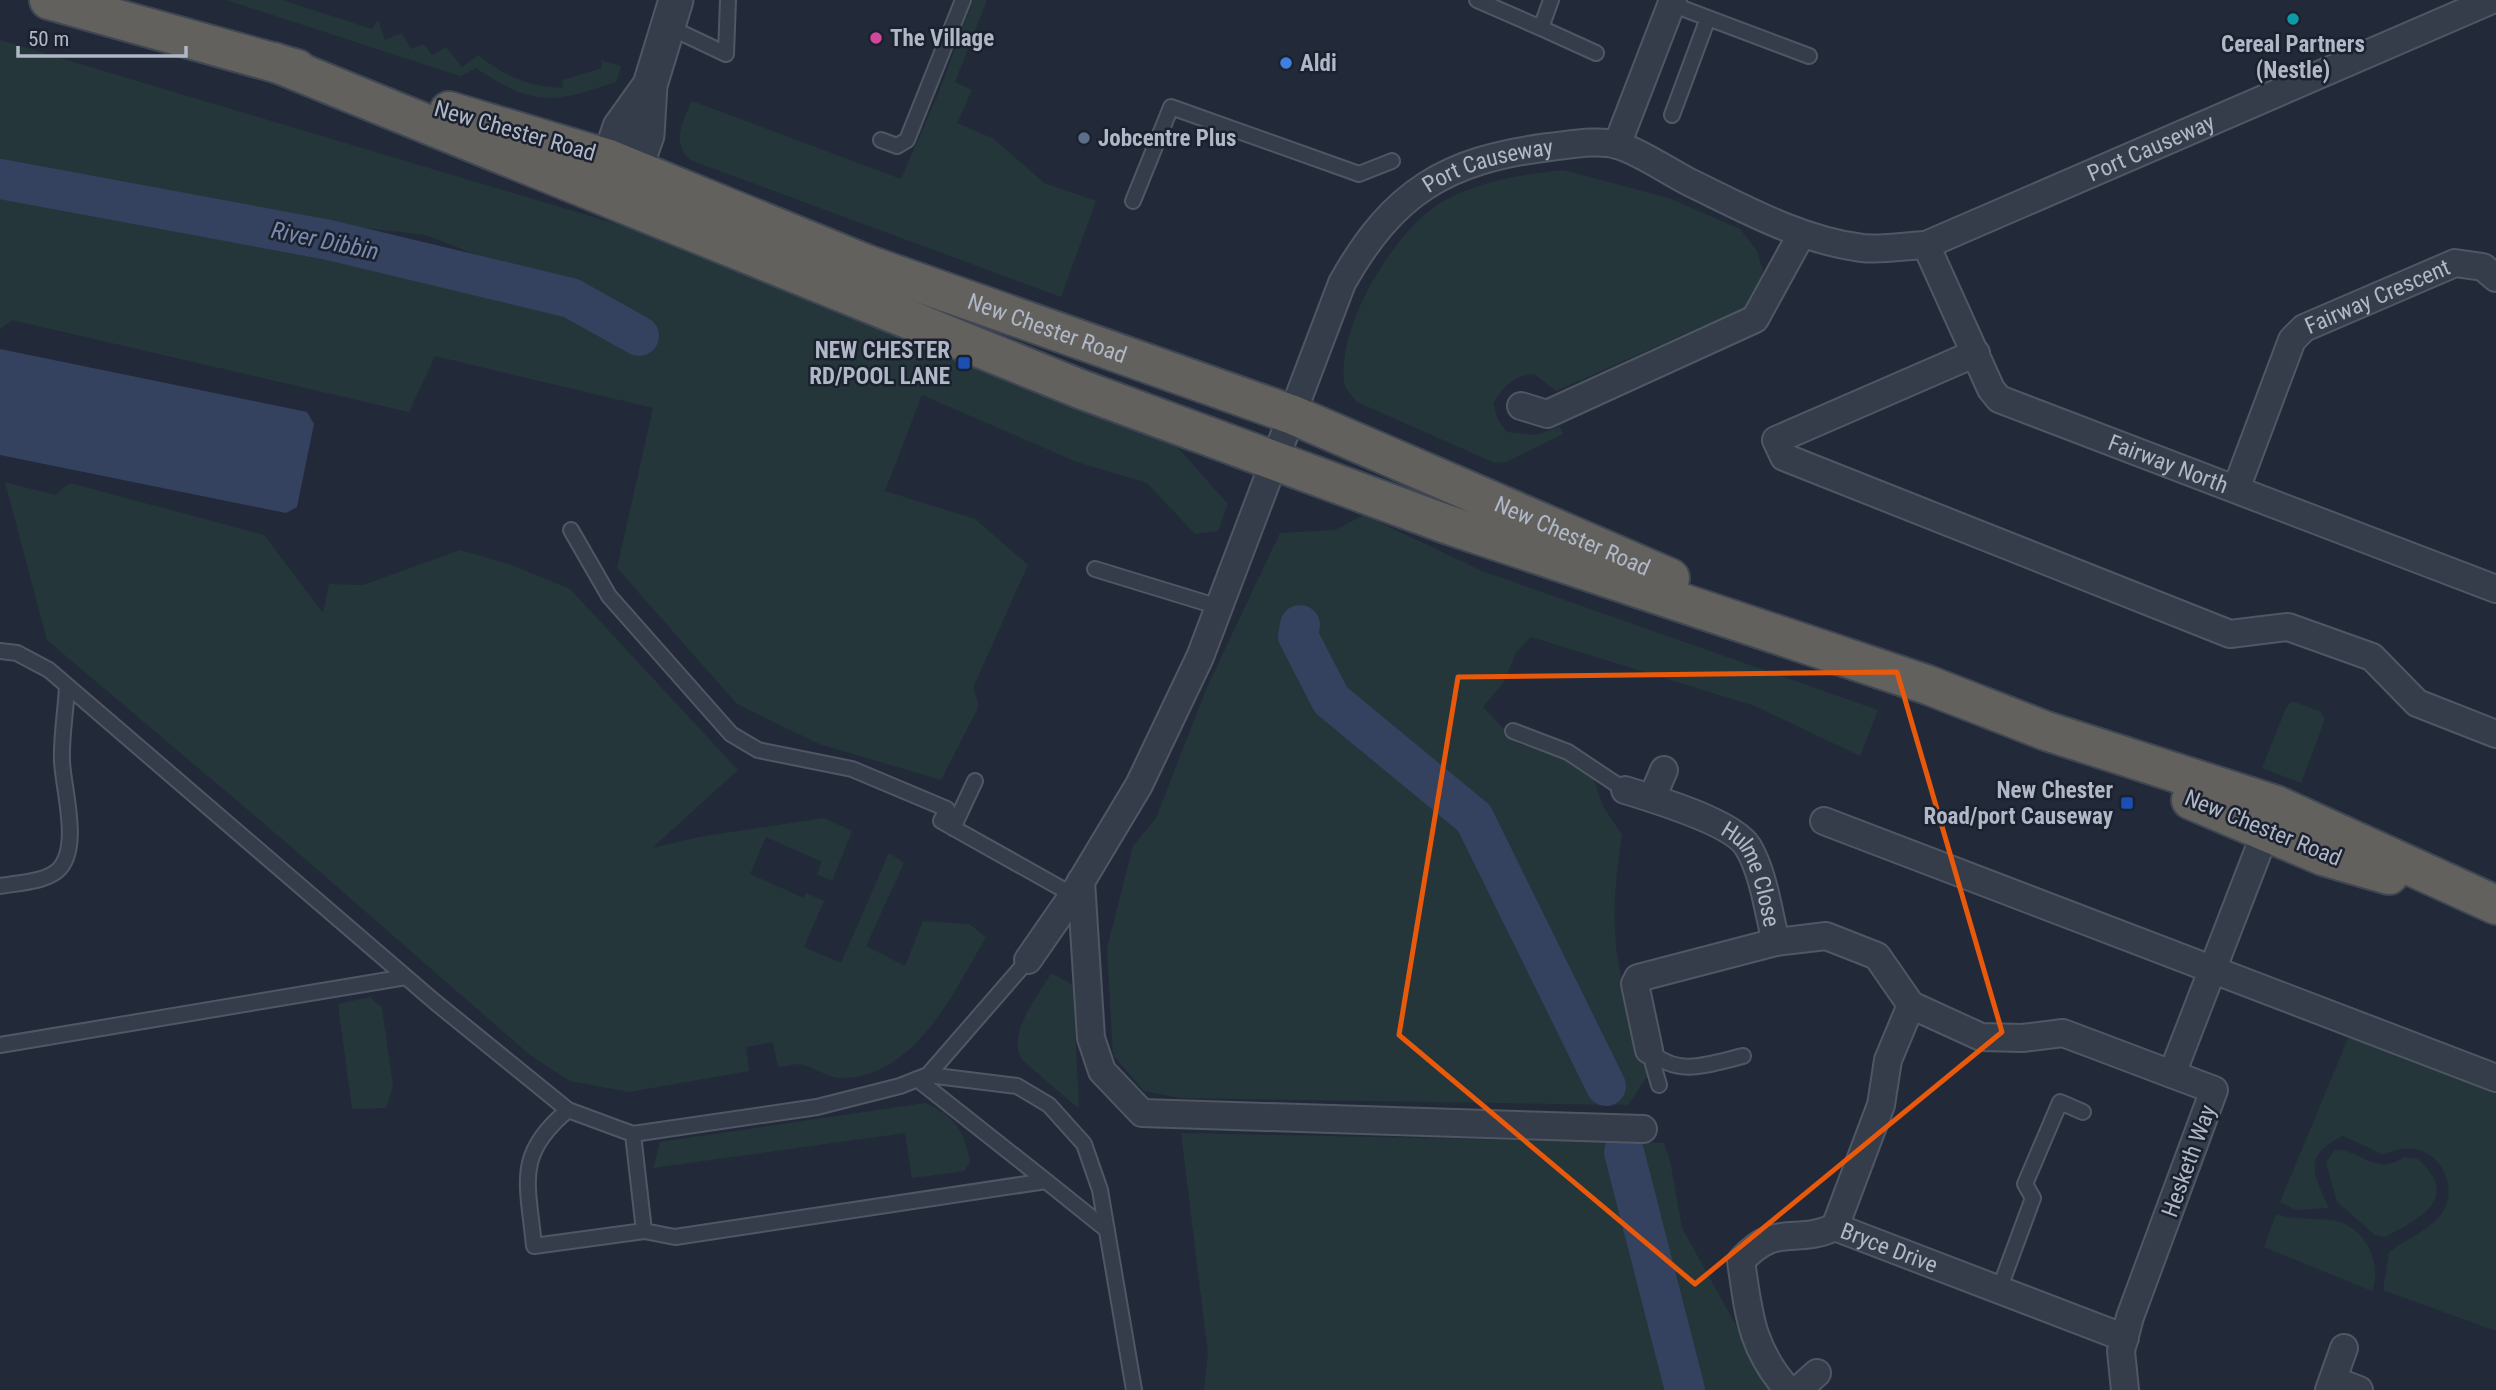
<svg xmlns="http://www.w3.org/2000/svg" width="2496" height="1390" font-family="'Roboto Condensed',sans-serif">
	<style>
		.green { fill: #24363a }
		.water { fill: #34415f }
		.lines { fill: none; stroke-linecap: round; stroke-linejoin: round }
		.river { stroke: #34415f; stroke-width: 40 }
		.service-casing { stroke: #505764; stroke-width: 18 }
		.minor-casing { stroke: #505764; stroke-width: 30 }
		.tertiary-casing { stroke: #505764; stroke-width: 37 }
		.trunk-casing { stroke: #404754; stroke-width: 42 }
		.service { stroke: #353c4a; stroke-width: 14 }
		.minor { stroke: #353c4a; stroke-width: 26 }
		.tertiary { stroke: #353c4a; stroke-width: 33 }
		.trunk { stroke: #62615e; stroke-width: 38 }
		.marked { fill: none; stroke: #e8590c; stroke-width: 5; stroke-linejoin: round }
		.culture-dot { fill: #0f9aa8; stroke: #1b212e; stroke-width: 2.5 }
		.hotel-dot { fill: #d1479c; stroke: #1b212e; stroke-width: 2.5 }
		.shop-dot { fill: #3f7fe0; stroke: #1b212e; stroke-width: 2.5 }
		.service-dot { fill: #5c6f8a; stroke: #1b212e; stroke-width: 2.5 }
		.transit-dot { fill: #1a4fb4; stroke: #1b212e; stroke-width: 2.5 }
		.labels { text-anchor: middle; dominant-baseline: central; stroke-width: 5; stroke-linejoin: round; paint-order: stroke }
		.poi-label { font-size: 23px; font-weight: bold; fill: #b0b7c6; stroke: #1b212e; text-anchor: start }
		.street-label { font-size: 23px; fill: #b0b7c6; stroke: #1b212e }
		.water-label { font-size: 24px; font-style: italic; fill: #788aae; stroke: #1b212e }
	</style>
	<rect width="100%" height="100%" fill="#222a39"/>
	<!-- green -->
	<path class="green" d="M 226,0 L 282,0 L 372,29 L 378,20 L 385,40 L 402,33 L 411,49 L 424,44 L 432,55 L 446,47 L 462,67 L 478,55 C 506,77 527,86 562,88 L 563,80 L 602,68 L 601,60 L 621,66 L 616,82 C 552,103 536,108 476,68 L 460,76 Z
		M 973,0 L 987,0 L 955,82 L 972,90 L 957,123 L 994,139 L 1044,183 L 1096,201 L 1061,297 L 690,160 C 671,142 683,121 692,101 L 901,179 L 939,92 Z
		M 0,40 L 697,248 L 1170,439 L 1228,504 L 1218,531 L 1195,534 L 1147,483 L 1077,462 L 922,395 L 885,491 L 975,519 L 1028,565 L 973,688 L 979,706 L 941,780 L 819,744 L 737,704 L 617,568 L 653,408 L 435,356 L 409,412 L 12,320 L 0,329 L 0,192 L 134,217 L 139,225 L 329,253 L 555,306 L 633,344 L 613,301 L 527,275 L 426,235 L 312,222 L 99,178 L 0,165 Z
		M 1563,170 L 1669,198 L 1740,229 L 1757,251 L 1763,270 L 1758,287 L 1746,307 L 1556,391 L 1534,374 C 1512,376 1505,385 1493,403 L 1498,420 L 1507,432 L 1536,435 L 1560,426 L 1563,434 L 1506,462 L 1495,463 L 1357,402 C 1352,396 1344,388 1344,380 C 1338,324 1396,227 1445,200 C 1483,180 1521,175 1563,170 Z
		M 5,482 L 55,495 L 70,483 L 264,535 L 323,613 L 329,584 L 363,585 L 460,550 L 509,564 L 570,589 L 738,770 L 652,848 L 699,837 L 824,818 L 852,831 L 832,881 L 817,874 L 822,862 L 766,837 L 750,874 L 804,898 L 806,893 L 824,901 L 804,947 L 841,963 L 889,853 L 904,863 L 866,946 L 905,966 L 923,921 L 969,924 L 986,937 C 954,991 916,1078 841,1078 C 827,1078 813,1066 799,1064 C 793,1064 784,1067 778,1067 L 773,1042 L 746,1047 L 749,1071 L 629,1092 L 570,1081 L 530,1055 L 281,838 L 47,640 Z
		M 1364,515 L 1482,571 L 1878,710 L 1860,756 L 1755,706 L 1531,637 L 1516,652 L 1504,682 L 1483,707 L 1519,744 L 1567,756 L 1591,772 L 1603,806 L 1622,835 C 1615,880 1610,931 1621,975 C 1630,1009 1641,1041 1648,1075 L 1628,1105 L 1180,1098 L 1144,1091 L 1113,1055 L 1107,948 L 1133,846 L 1156,818 L 1207,687 L 1280,533 L 1335,530 Z
		M 2292,701 L 2321,712 L 2325,719 L 2301,783 L 2262,768 L 2286,708 Z
		M 1051,973 L 1073,985 L 1079,1109 L 1022,1060 C 1006,1033 1038,997 1051,973 Z
		M 370,997 L 382,1008 L 393,1086 L 386,1108 L 352,1109 L 338,1004 Z
		M 2349,1036 L 2496,1091 L 2496,1331 L 2383,1290 L 2389,1252 C 2404,1241 2427,1231 2439,1217 C 2460,1193 2445,1154 2414,1149 C 2403,1147 2393,1151 2382,1154 L 2343,1136 C 2302,1155 2313,1174 2329,1208 L 2296,1210 L 2280,1202 Z
		M 925,1103 C 954,1115 965,1131 970,1162 L 964,1171 L 912,1178 L 905,1133 L 653,1168 L 660,1142 Z
		M 1181,1133 L 1664,1143 L 1670,1161 L 1682,1228 L 1772,1390 L 1204,1390 L 1208,1354 Z
		M 2335,1150 C 2364,1150 2375,1177 2404,1157 L 2418,1159 C 2461,1199 2421,1217 2386,1237 L 2375,1235 L 2337,1202 L 2326,1162 Z
		M 2276,1214 C 2295,1220 2311,1218 2331,1220 C 2364,1224 2383,1262 2372,1291 L 2264,1247 Z"/>
	<!-- water -->
	<path class="water" d="M 0,349 L 307,412 L 314,424 L 297,507 L 286,513 L 0,455 Z"/>
	<g class="lines">
		<!-- river -->
		<path class="river" d="M 0,179 L 329,240 L 571,298 L 639,336
			M 1300,625 L 1298,636 L 1331,700 L 1474,818 L 1606,1086
			M 1624,1152 L 1685,1390"/>
		<defs>
			<path id="service" d="M 1477,0 L 1541,28 L 1551,0
				M 1671,4 L 1809,56
				M 669,27 L 726,54 L 728,0
				M 1541,28 L 1596,53
				M 1672,115 L 1708,18
				M 881,140 L 897,146 L 907,140 L 963,0
				M 1133,201 L 1171,107 L 1359,174 L 1392,161
				M 571,530 L 609,596 L 731,734 L 758,750 L 852,769 L 947,809 L 941,821 L 1073,895
				M 1095,569 L 1219,607
				M 0,651 L 17,653 L 49,670 L 435,1002 L 568,1110 L 633,1134 L 817,1107 L 900,1086 L 928,1075 L 1017,1086 L 1049,1105 L 1084,1144 L 1100,1190 L 1134,1390
				M 1513,731 L 1568,752 L 1625,790
				M 953,828 L 975,781
				M 0,886 C 17,883 44,882 57,871 C 82,850 63,789 62,761 C 61,736 66,711 67,686
				M 0,1045 L 406,977
				M 1649,1050 C 1677,1078 1710,1064 1743,1056
				M 1649,1050 L 1659,1085
				M 928,1075 L 1028,960
				M 568,1110 C 514,1155 528,1183 534,1246 L 644,1231 L 633,1134
				M 1046,1181 L 1107,1230
				M 644,1231 L 675,1237 L 1046,1181 L 917,1079
				M 1999,1290 L 2033,1198 L 2025,1184 L 2060,1102 L 2083,1112"/>
			<g id="minor">
				<path d="M 1617,145 L 1673,0"/>
				<path id="s1" d="M 1926,245 L 1991,389 L 1999,399 L 2496,589"/>
				<path d="M 1976,353 L 1776,440 L 1784,457 L 2230,634 L 2288,627 L 2372,657 L 2417,703 L 2496,734"/>
				<path d="M 1521,406 L 1547,414 L 1755,319 L 1801,235"/>
				<path id="s2" d="M 2236,489 L 2292,340 L 2304,328 L 2455,263 L 2483,267 L 2496,278"/>
				<path id="s3" d="M 1625,790 C 1654,799 1733,822 1748,847 C 1764,874 1768,911 1776,942 L 1826,936 L 1877,956 L 1911,1005 L 1981,1037 L 2022,1038 L 2063,1033 L 2214,1090 L 2130,1317 L 2121,1351 L 2125,1390"/>
				<path d="M 1652,798 L 1664,770"/>
				<path d="M 1824,821 L 2496,1078"/>
				<path d="M 1081,881 L 1091,1038 L 1102,1071 L 1142,1113 L 1643,1129"/>
				<path id="s4" d="M 1028,960 L 1073,895 L 1139,785 L 1200,657 L 1342,283 C 1393,192 1446,160 1549,147 C 1569,145 1598,139 1618,145 C 1642,153 1666,170 1689,182 C 1745,209 1800,240 1862,248 C 1882,250 1905,246 1926,245 L 2492,0"/>
				<path d="M 1649,1050 L 1635,984 L 1638,978 L 1776,942"/>
				<path d="M 2172,1074 L 2271,818"/>
				<path id="s5" d="M 1835,1227 L 2125,1338"/>
				<path d="M 1835,1227 L 1881,1105 L 1888,1060 L 1911,1005"/>
				<path d="M 1788,1390 C 1751,1348 1749,1315 1741,1261 C 1777,1221 1795,1246 1835,1227"/>
				<path d="M 1798,1390 L 1817,1373"/>
				<path d="M 2329,1390 L 2344,1348"/>
				<path d="M 2334,1390 L 2346,1385 L 2359,1390"/>
			</g>
			<path id="tertiary" d="M 609,159 L 620,127 L 650,85
				M 635,169 L 647,135 L 650,85 L 676,0"/>
			<g id="trunk">
				<path d="M 49,0 L 297,69"/>
				<path d="M 274,62 L 1080,389 L 1446,524 L 1928,685 L 2046,731 L 2276,805 L 2496,905"/>
				<path id="s6" d="M 449,111 L 609,159 L 866,264 L 1293,415 L 1670,578"/>
				<path d="M 2191,800 L 2323,856 L 2389,875"/>
			</g>
		</defs>
		<!-- service casing -->
		<use href="#service" class="service-casing"/>
		<!-- minor casing -->
		<use href="#minor" class="minor-casing"/>
		<!-- tertiary casing -->
		<use href="#tertiary" class="tertiary-casing"/>
		<!-- trunk casing -->
		<use href="#trunk" class="trunk-casing"/>
		<!-- service -->
		<use href="#service" class="service"/>
		<!-- minor -->
		<use href="#minor" class="minor"/>
		<!-- tertiary -->
		<use href="#tertiary" class="tertiary"/>
		<!-- trunk -->
		<use href="#trunk" class="trunk"/>
	</g>
	<!-- marked area -->
	<path class="marked" d="M 1897,672 L 2002,1032 L 1695,1284 L 1399,1035 L 1458,677 Z"/>
	<!-- markers -->
	<circle class="culture-dot" cx="2293" cy="19" r="7"/>
	<circle class="hotel-dot" cx="876" cy="38" r="7"/>
	<circle class="shop-dot" cx="1286" cy="63" r="7"/>
	<circle class="service-dot" cx="1084" cy="138" r="7"/>
	<g class="transit-dot">
		<rect x="957" y="356" width="14" height="14" rx="3.5"/>
		<rect x="2120" y="796" width="14" height="14" rx="3.5"/>
	</g>
	<g class="labels">
		<!-- poi labels -->
		<g class="poi-label">
			<text x="890" y="38">The Village</text>
			<text x="2293" y="44" text-anchor="middle">Cereal Partners<tspan x="2293" dy="26">(Nestle)</tspan></text>
			<text x="1300" y="63">Aldi</text>
			<text x="1098" y="138">Jobcentre Plus</text>
			<text x="950" y="350" text-anchor="end">NEW CHESTER<tspan x="950" dy="26">RD/POOL LANE</tspan></text>
			<text x="2113" y="790" text-anchor="end">New Chester<tspan x="2113" dy="26">Road/port Causeway</tspan></text>
		</g>
		<!-- street labels -->
		<g class="street-label">
			<text transform="translate(515 131) rotate(16)">New Chester Road</text>
			<text stroke="none"><textPath href="#s4" startOffset="1654">Port Causeway</textPath></text>
			<text stroke="none"><textPath href="#s4" startOffset="945">Port Causeway</textPath></text>
			<text stroke="none"><textPath href="#s2" startOffset="256">Fairway Crescent</textPath></text>
			<text stroke="none"><textPath href="#s6" startOffset="637">New Chester Road</textPath></text>
			<text stroke="none"><textPath href="#s1" startOffset="352">Fairway North</textPath></text>
			<text stroke="none"><textPath href="#s6" startOffset="1202">New Chester Road</textPath></text>
			<text transform="translate(2263 828) rotate(22)">New Chester Road</text>
			<text stroke="none"><textPath href="#s3" startOffset="163">Hulme Close</textPath></text>
			<text transform="translate(2189 1161) rotate(-70)">Hesketh Way</text>
			<text stroke="none"><textPath href="#s5" startOffset="58">Bryce Drive</textPath></text>
		</g>
		<!-- water labels -->
		<g class="water-label">
			<text transform="translate(325 241) rotate(12)">River Dibbin</text>
		</g>
	</g>
	<!-- scale -->
	<path d="M18 46v10h168v-10" fill="none" stroke="#b0b7c6" stroke-width="3.5"/>
	<text x="28" y="46" font-size="21" fill="#b0b7c6" stroke="#1b212e" stroke-width="5" paint-order="stroke">50 m</text>
</svg>
